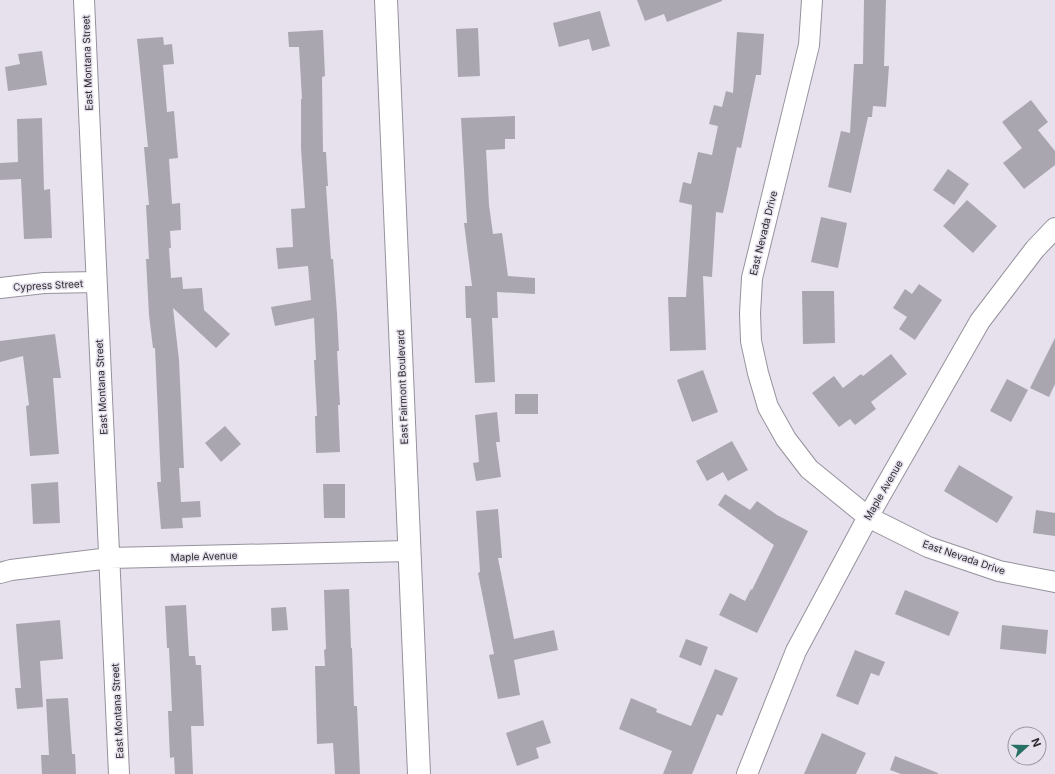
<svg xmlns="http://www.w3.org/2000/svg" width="1055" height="774" font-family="Inter,sans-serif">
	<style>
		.building { fill: #aaa6b0 }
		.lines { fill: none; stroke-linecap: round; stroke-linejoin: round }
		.minor-casing { stroke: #96929d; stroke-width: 22 }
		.tertiary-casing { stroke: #96929d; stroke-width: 24 }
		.minor { stroke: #fff; stroke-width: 20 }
		.tertiary { stroke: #fff; stroke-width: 22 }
		.labels { text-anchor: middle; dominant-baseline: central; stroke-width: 3; stroke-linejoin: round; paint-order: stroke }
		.street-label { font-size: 10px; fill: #2d2b30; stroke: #e6e1ec }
	</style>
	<rect width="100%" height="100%" fill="#e6e1ec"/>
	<!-- building -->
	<path class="building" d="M 637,0 L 722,0 L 722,1 L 667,22 L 664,14 L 645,21 Z
		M 864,0 L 886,0 L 884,66 L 889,66 L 886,107 L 873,106 L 872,117 L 868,117 L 851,193 L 828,187 L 841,131 L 850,133 L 854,64 L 863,64 Z
		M 600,11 L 610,46 L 592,51 L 589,39 L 559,47 L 553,23 Z
		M 478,28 L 480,76 L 458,77 L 456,29 Z
		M 323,30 L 325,76 L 322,77 L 323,152 L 326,152 L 328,186 L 326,186 L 331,259 L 333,259 L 337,313 L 339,351 L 337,351 L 340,405 L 338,405 L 340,452 L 316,453 L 315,416 L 317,416 L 314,360 L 316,360 L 314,318 L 275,326 L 271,307 L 311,300 L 308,266 L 278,269 L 276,248 L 293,247 L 291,209 L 305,208 L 301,148 L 301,99 L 302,99 L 299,47 L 289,47 L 288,32 Z
		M 737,32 L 764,34 L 761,75 L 756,75 L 741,148 L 737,147 L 723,213 L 716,212 L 712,277 L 703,276 L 706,350 L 670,351 L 668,297 L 686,297 L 692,205 L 679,202 L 683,182 L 691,184 L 698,152 L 712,155 L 718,126 L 709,124 L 714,105 L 722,107 L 726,91 L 733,93 Z
		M 163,37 L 164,45 L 172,44 L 174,64 L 163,65 L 167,112 L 174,111 L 176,135 L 178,158 L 169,159 L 172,204 L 180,203 L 181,230 L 170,231 L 171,248 L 169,248 L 171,278 L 182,277 L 183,289 L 202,288 L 204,310 L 230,334 L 216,348 L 173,308 L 179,360 L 181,403 L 184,468 L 179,468 L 181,502 L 200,501 L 201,517 L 182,518 L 183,528 L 161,529 L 157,482 L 161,482 L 155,348 L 153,348 L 149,315 L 146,259 L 149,259 L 146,205 L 149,205 L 144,147 L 148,147 L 137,39 Z
		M 42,51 L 47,85 L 8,91 L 5,67 L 20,64 L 18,54 Z
		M 1031,100 L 1048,122 L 1038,130 L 1055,151 L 1055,165 L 1024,189 L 1003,163 L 1022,148 L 1002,122 Z
		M 515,116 L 515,139 L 505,139 L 505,149 L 486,150 L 489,205 L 493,234 L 502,233 L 508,276 L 535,278 L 535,294 L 497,292 L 498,318 L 492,318 L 495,382 L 475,383 L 471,318 L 466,318 L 465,286 L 472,286 L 464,223 L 467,223 L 461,118 Z
		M 42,118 L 44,190 L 50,189 L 52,238 L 24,239 L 21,179 L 0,180 L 0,163 L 18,162 L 17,119 Z
		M 948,169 L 969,184 L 954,205 L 933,190 Z
		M 967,200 L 997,226 L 973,253 L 943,226 Z
		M 821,217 L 847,223 L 838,268 L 811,262 Z
		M 919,284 L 942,300 L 915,340 L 899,329 L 907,317 L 893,308 L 905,289 L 912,294 Z
		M 802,291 L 834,291 L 835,343 L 803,344 Z
		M 55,334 L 61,378 L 53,378 L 59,454 L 30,456 L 26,406 L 29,405 L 23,356 L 0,362 L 0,341 Z
		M 1055,338 L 1055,384 L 1049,397 L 1030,388 Z
		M 891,354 L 907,374 L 871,402 L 876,409 L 855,425 L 850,419 L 839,427 L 812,393 L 834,376 L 843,388 L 861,374 L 863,376 Z
		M 703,370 L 718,412 L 692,422 L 677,380 Z
		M 1007,379 L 1028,390 L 1011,422 L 990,411 Z
		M 515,394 L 538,394 L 538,414 L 515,414 Z
		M 497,412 L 500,442 L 496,442 L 501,477 L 476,481 L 473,463 L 479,462 L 475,415 Z
		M 225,426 L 241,444 L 221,462 L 205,443 Z
		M 732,441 L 748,470 L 728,481 L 723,472 L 707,481 L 696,461 Z
		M 959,465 L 1013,497 L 997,523 L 944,491 Z
		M 58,482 L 60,523 L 33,524 L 31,484 Z
		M 323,484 L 345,484 L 345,518 L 324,518 Z
		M 725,494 L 750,510 L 757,501 L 777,515 L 808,531 L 757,633 L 719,615 L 730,593 L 745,601 L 751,589 L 752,590 L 774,545 L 718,505 Z
		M 498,509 L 502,558 L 498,558 L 514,639 L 554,630 L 558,650 L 514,660 L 520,695 L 498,699 L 489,655 L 494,654 L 478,573 L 480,572 L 476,511 Z
		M 1036,510 L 1055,513 L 1055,536 L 1033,533 Z
		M 349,589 L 351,648 L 352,648 L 354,706 L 357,706 L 360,774 L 335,774 L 333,743 L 317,744 L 315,666 L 325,666 L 324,650 L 326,649 L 324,590 Z
		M 905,590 L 959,612 L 949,636 L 895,614 Z
		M 186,605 L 189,656 L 195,656 L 196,665 L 201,665 L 204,726 L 191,726 L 193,774 L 175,774 L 174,757 L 170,758 L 168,711 L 172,711 L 169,648 L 167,648 L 165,606 Z
		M 286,607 L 288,630 L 272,631 L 271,608 Z
		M 60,620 L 63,659 L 40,661 L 43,707 L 17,709 L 15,688 L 21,688 L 16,624 Z
		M 1002,625 L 1048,630 L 1046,654 L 1000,649 Z
		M 686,639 L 708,647 L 701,666 L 679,657 Z
		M 855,650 L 885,662 L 879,676 L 871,673 L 858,705 L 836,696 Z
		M 715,669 L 738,678 L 722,716 L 717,714 L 692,774 L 663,774 L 672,751 L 619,729 L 631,698 L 657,709 L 656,712 L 691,726 Z
		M 68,698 L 72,754 L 75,754 L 76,774 L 42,774 L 41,755 L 49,755 L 46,699 Z
		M 543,720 L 551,743 L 536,748 L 539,758 L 517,766 L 506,733 Z
		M 822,733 L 866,753 L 856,774 L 804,774 Z
		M 895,756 L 938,773 L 938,774 L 901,774 L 890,770 Z"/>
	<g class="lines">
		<defs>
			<path id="minor" d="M 84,0 L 119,774
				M 812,0 L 809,45 L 752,278 L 750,313 L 751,341 L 758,373 L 768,407 L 786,439 L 809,469 L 868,517 L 928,547 L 999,571 L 1055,582
				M 0,288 L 44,283 L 96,282
				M 0,573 L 11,570 L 110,558 L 409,551
				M 747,774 L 796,651 L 868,517 L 980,321 L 1035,249 L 1055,228"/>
			<path id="tertiary" d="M 386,0 L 419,774"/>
		</defs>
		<!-- minor casing -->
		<use href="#minor" class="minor-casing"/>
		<!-- tertiary casing -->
		<use href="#tertiary" class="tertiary-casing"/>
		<!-- minor -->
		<use href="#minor" class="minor"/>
		<!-- tertiary -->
		<use href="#tertiary" class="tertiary"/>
	</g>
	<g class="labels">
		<!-- street labels -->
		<g class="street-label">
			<text transform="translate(87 63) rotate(-92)">East Montana Street</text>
			<text transform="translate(763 233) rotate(-76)">East Nevada Drive</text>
			<text transform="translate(48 285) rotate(-3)">Cypress Street</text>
			<text transform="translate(101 387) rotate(-93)">East Montana Street</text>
			<text transform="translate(402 387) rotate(-92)">East Fairmont Boulevard</text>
			<text transform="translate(883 490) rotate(-60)">Maple Avenue</text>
			<text transform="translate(204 556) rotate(-2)">Maple Avenue</text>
			<text transform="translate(964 557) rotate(19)">East Nevada Drive</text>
			<text transform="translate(117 711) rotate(-93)">East Montana Street</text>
		</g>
	</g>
	<!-- north arrow -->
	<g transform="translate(1027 746) rotate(69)"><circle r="19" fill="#e6e1ec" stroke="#9c98a1"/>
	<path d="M0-3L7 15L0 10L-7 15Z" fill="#286f66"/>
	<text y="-6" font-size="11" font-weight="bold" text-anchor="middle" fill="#2d2b30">N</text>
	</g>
</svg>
